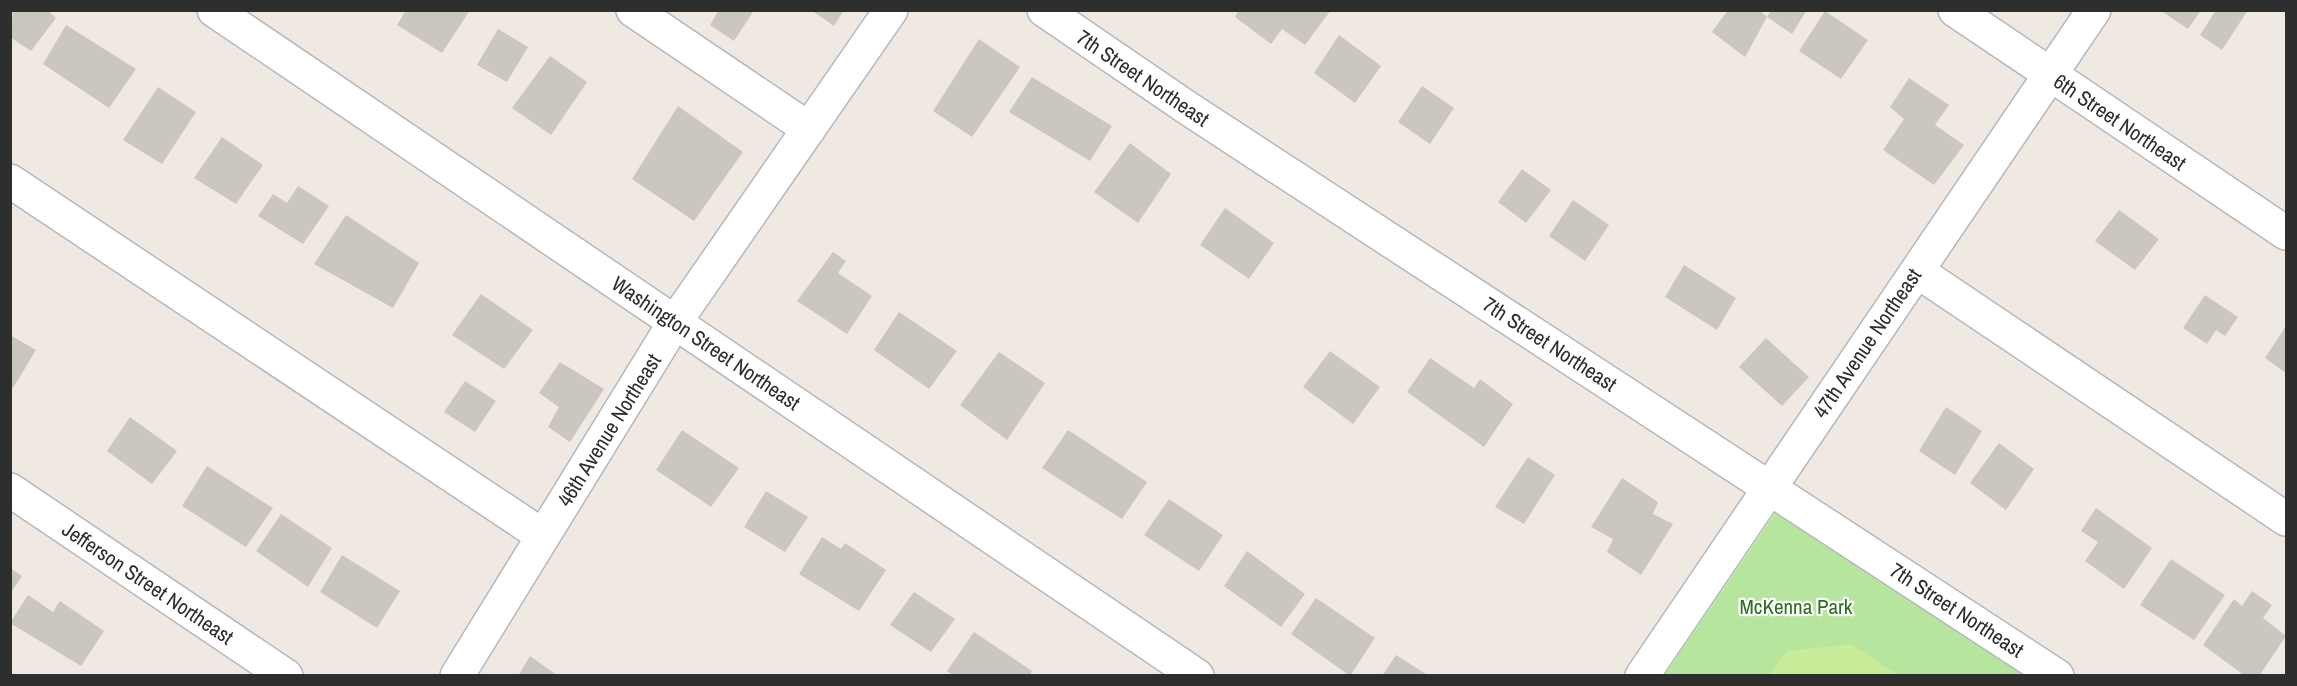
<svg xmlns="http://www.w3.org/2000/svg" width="2297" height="686" font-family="'Archivo Narrow',sans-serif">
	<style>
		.green { fill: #b6e59e }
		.pitch { fill: #c9ec9a }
		.building { fill: #cbc7bf }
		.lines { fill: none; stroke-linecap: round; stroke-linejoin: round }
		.minor-casing { stroke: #b4b7c1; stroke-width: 36 }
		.minor { stroke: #fff; stroke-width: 33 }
		.labels { text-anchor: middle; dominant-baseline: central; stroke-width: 4.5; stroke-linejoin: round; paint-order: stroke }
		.street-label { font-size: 21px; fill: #2e2e2e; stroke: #fff }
		.park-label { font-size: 21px; fill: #2c6e1b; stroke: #fff }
	</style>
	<rect width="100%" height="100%" fill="#efe9e1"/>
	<!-- green -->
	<path class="green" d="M 1776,512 L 2028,676 L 1664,676 Z"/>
	<!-- pitch -->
	<path class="pitch" d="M 1851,644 L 1898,675 L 1769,675 L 1787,651 Z"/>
	<!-- building -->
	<path class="building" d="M 13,10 L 47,10 L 56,18 L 31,51 L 10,37 Z
		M 406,10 L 470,10 L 442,53 L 397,25 Z
		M 719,10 L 752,10 L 753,12 L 734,41 L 710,25 Z
		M 811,10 L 844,10 L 834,26 Z
		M 1239,10 L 1331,10 L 1305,45 L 1282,29 L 1271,44 L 1235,17 Z
		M 1728,10 L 1759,10 L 1767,17 L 1745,57 L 1712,32 Z
		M 1771,10 L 1807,10 L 1792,34 L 1767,17 Z
		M 2160,10 L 2201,10 L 2188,29 Z
		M 2216,10 L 2248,10 L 2222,50 L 2200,35 Z
		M 1825,11 L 1868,40 L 1841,79 L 1799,51 Z
		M 66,25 L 136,69 L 109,108 L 43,64 Z
		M 498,29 L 528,47 L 507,82 L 477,65 Z
		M 1339,35 L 1381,66 L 1355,103 L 1314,73 Z
		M 979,39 L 1020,67 L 972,137 L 933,111 Z
		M 550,56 L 587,82 L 551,135 L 512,108 Z
		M 1032,77 L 1112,126 L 1090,161 L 1009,112 Z
		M 1909,78 L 1949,105 L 1935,125 L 1964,145 L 1934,185 L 1883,150 L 1904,119 L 1890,107 Z
		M 1422,86 L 1454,108 L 1430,144 L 1398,122 Z
		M 158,87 L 196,112 L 162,164 L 123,140 Z
		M 678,106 L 743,152 L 694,221 L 632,179 Z
		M 222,137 L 263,165 L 236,204 L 194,178 Z
		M 1130,143 L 1171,174 L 1138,223 L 1094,192 Z
		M 1522,169 L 1551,190 L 1526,223 L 1498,202 Z
		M 298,186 L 329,206 L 303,244 L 258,216 L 273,194 L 287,203 Z
		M 1573,200 L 1609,225 L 1585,261 L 1549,236 Z
		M 1225,208 L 1274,243 L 1249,279 L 1200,245 Z
		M 2119,210 L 2159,239 L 2135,270 L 2095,241 Z
		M 346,215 L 419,263 L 393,308 L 314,264 Z
		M 833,252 L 846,261 L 838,273 L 872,296 L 847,334 L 797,301 Z
		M 1684,265 L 1736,298 L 1717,330 L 1665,297 Z
		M 481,294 L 533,330 L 504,369 L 452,335 Z
		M 2205,295 L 2238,317 L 2225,336 L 2216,330 L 2207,344 L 2183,328 Z
		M 899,312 L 957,351 L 929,389 L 874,350 Z
		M 2286,326 L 2286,373 L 2265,358 Z
		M 10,335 L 36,350 L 13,388 L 10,386 Z
		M 1766,338 L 1809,377 L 1782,406 L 1739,367 Z
		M 1330,351 L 1380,387 L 1353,424 L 1303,387 Z
		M 999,352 L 1045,383 L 1007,440 L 960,405 Z
		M 1430,358 L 1474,388 L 1480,379 L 1513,404 L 1484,447 L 1407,392 Z
		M 560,362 L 604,389 L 570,442 L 548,427 L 559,407 L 539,393 Z
		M 465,381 L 496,401 L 475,432 L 444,412 Z
		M 1946,407 L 1982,431 L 1955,475 L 1919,451 Z
		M 130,417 L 177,451 L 152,484 L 107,451 Z
		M 682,430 L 739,468 L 711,507 L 656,470 Z
		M 1068,430 L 1147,482 L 1122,519 L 1042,468 Z
		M 1999,443 L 2034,469 L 2006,510 L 1970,483 Z
		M 1528,457 L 1555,475 L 1524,524 L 1495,507 Z
		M 207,466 L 273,508 L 246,547 L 182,506 Z
		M 1622,478 L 1658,502 L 1653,514 L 1673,524 L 1641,575 L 1607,552 L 1613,539 L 1591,527 Z
		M 766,491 L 808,517 L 785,552 L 744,527 Z
		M 1169,499 L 1223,535 L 1199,571 L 1144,535 Z
		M 2096,508 L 2152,548 L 2124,589 L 2085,561 L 2098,542 L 2081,531 Z
		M 281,514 L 332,548 L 308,587 L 256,551 Z
		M 822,537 L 841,549 L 845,543 L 886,570 L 859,611 L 799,574 Z
		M 1247,551 L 1305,594 L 1281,627 L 1224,586 Z
		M 342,555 L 400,591 L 377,628 L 320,592 Z
		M 2171,559 L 2225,595 L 2194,640 L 2140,605 Z
		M 10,568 L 22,576 L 10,594 Z
		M 2252,591 L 2272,605 L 2263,618 L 2286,636 L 2259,676 L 2245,676 L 2203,645 L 2234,599 L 2242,606 Z
		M 914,592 L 955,619 L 931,652 L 890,625 Z
		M 28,595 L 53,612 L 60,601 L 104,631 L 81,666 L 10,623 Z
		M 1316,598 L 1375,638 L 1350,676 L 1291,634 Z
		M 974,632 L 1032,671 L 1029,676 L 954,676 L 947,671 Z
		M 1396,655 L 1429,676 L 1382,676 Z
		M 530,656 L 558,676 L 518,676 Z"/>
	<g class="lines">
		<defs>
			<path id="minor" d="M 214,10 L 1197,676
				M 633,10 L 809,129
				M 1044,10 L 1186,107 L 2057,676
				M 1955,10 L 2286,233
				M 10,181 L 543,536
				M 1917,271 L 2286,519
				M 10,490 L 286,676
				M 457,676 L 675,322 L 891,10
				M 1642,676 L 2094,10"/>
		</defs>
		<!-- minor casing -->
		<use href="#minor" class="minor-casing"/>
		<!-- minor -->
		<use href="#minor" class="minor"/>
	</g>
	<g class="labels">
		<!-- street labels -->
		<g class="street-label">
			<text transform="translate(1143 78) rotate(34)">7th Street Northeast</text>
			<text transform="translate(2120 122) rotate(34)">6th Street Northeast</text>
			<text transform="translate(706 343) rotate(34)">Washington Street Northeast</text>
			<text transform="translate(1867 343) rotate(-56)">47th Avenue Northeast</text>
			<text transform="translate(1550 344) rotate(33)">7th Street Northeast</text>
			<text transform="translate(609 430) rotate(-58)">46th Avenue Northeast</text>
			<text transform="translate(148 583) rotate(34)">Jefferson Street Northeast</text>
			<text transform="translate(1957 610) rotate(33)">7th Street Northeast</text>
		</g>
		<!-- park labels -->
		<g class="park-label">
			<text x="1796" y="606">McKenna Park</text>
		</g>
	</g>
	<!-- border -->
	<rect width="2297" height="686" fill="none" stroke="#2e2e2e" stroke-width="24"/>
</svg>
